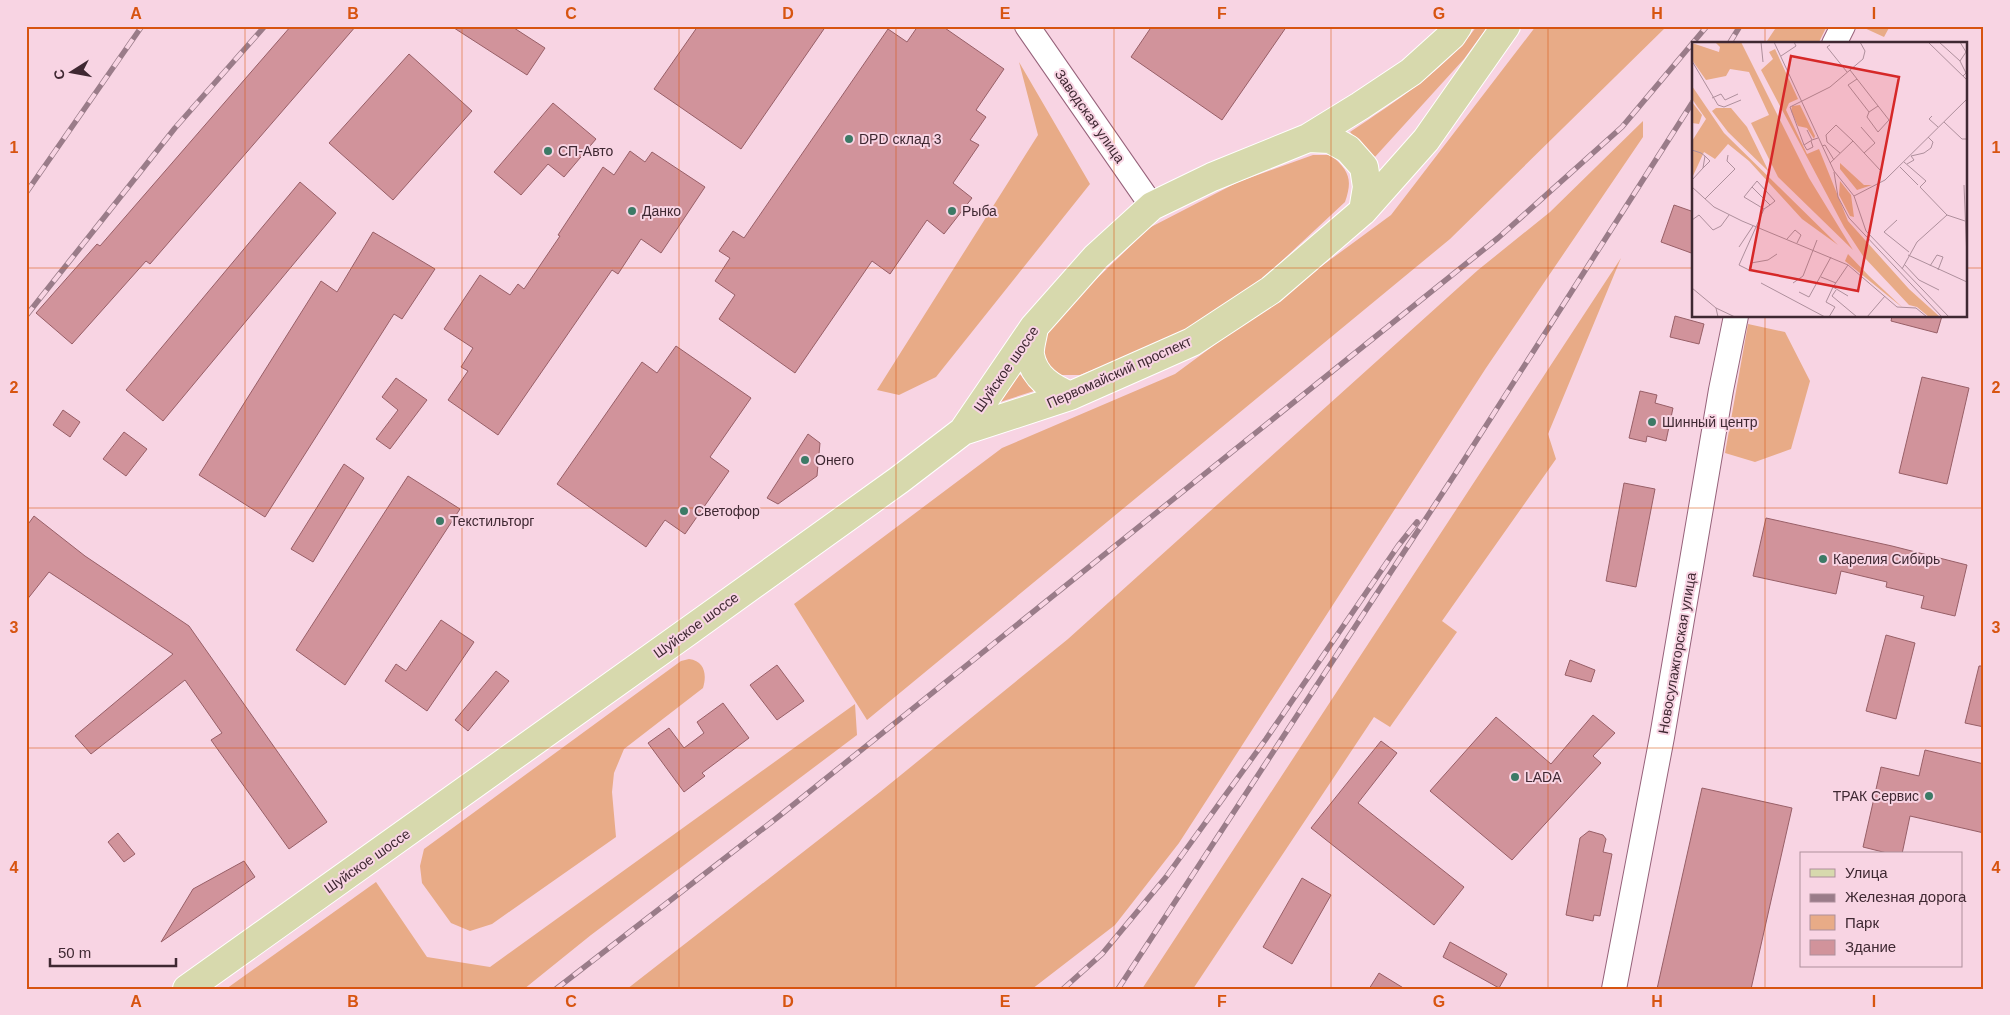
<svg xmlns="http://www.w3.org/2000/svg" width="2010" height="1015" font-family="Arial,sans-serif">
	<style>
		.green { fill: #e8ab87 }
		.building { fill: #d1939b; stroke: #985f67 }
		.lines { fill: none; stroke-linecap: round; stroke-linejoin: round }
		.secondary-casing { stroke: #96627a; stroke-width: 26 }
		.primary-casing { stroke: #fff; stroke-width: 30 }
		.secondary { stroke: #fff; stroke-width: 24 }
		.primary { stroke: #d7d9ad; stroke-width: 28 }
		.rail-casing { stroke: #9a7c89; stroke-width: 5.5 }
		.rail { stroke: #f8d4e3; stroke-width: 4; stroke-dasharray: 11; stroke-linecap: butt }
		.grid { fill: none; stroke: #d75410; stroke-width: 1; stroke-opacity: 0.55 }
		.poi-dot { fill: #3c7a66; stroke: #f8d4e3; stroke-width: 2 }
		.labels { text-anchor: middle; dominant-baseline: central; stroke-width: 4; stroke-linejoin: round; paint-order: stroke }
		.street-label { font-size: 14px; fill: #3f2832; stroke: #f8d4e3 }
		.poi-label { font-size: 14px; fill: #3f2832; stroke: #f8d4e3; text-anchor: start }
		.inset-road { fill: none; stroke: #ae8f9c; stroke-width: 1 }
		.view { fill: #d62828; fill-opacity: 0.15; stroke: #d62828; stroke-width: 2.5 }
		.inset-edge { fill: none; stroke: #3f2832; stroke-width: 2.5 }
		.neatline { fill: none; stroke: #d75410; stroke-width: 2 }
		.grid-label { font-size: 16px; text-anchor: middle; font-weight: bold; fill: #d75410 }
	</style>
	<rect width="100%" height="100%" fill="#f8d4e3"/>
	<!-- green -->
	<path class="green" d="M 1477,26 L 1488,26 L 1464,59 L 1374,158 L 1350,132 C 1396,101 1444,71 1477,26 Z
		M 1536,26 L 1667,26 L 1450,239 L 867,720 L 794,604 L 1002,448 L 1175,374 L 1391,215 Z
		M 1777,26 L 1827,26 L 1818,44 L 1765,44 Z
		M 1860,26 L 1890,26 L 1884,37 Z
		M 1019,62 L 1090,184 L 936,377 L 899,395 L 877,390 L 1038,135 Z
		M 1643,121 L 1643,137 L 1486,368 L 1179,843 L 1115,925 L 1032,989 L 627,989 L 880,792 L 1068,639 L 1478,270 L 1550,212 Z
		M 1313,155 L 1331,155 C 1349,171 1353,179 1345,202 L 1257,284 L 1173,338 L 1080,375 L 1061,375 L 1049,368 L 1042,355 L 1042,341 L 1051,323 L 1149,228 L 1238,182 Z
		M 1621,258 L 1548,434 L 1556,459 L 1442,621 L 1457,632 L 1390,727 L 1374,717 L 1193,989 L 1142,989 Z
		M 1748,324 L 1785,332 L 1810,381 L 1791,449 L 1755,462 L 1725,453 Z
		M 1018,372 L 1034,391 L 991,405 Z
		M 689,659 C 705,661 707,675 703,688 L 624,749 L 614,773 L 612,792 L 616,837 L 492,924 L 470,931 L 451,923 L 422,883 L 420,866 L 424,849 L 681,661 Z
		M 855,704 L 857,735 L 591,935 L 524,989 L 226,989 L 376,882 L 427,957 L 490,967 Z"/>
	<!-- building -->
	<path class="building" d="M 291,26 L 356,26 L 150,264 L 146,261 L 72,344 L 36,313 L 97,244 L 100,246 Z
		M 451,26 L 511,26 L 545,48 L 527,75 Z
		M 698,26 L 826,26 L 741,149 L 654,89 Z
		M 918,26 L 942,26 L 1004,69 L 976,110 L 986,117 L 970,140 L 979,145 L 953,183 L 972,198 L 944,234 L 927,220 L 890,274 L 872,261 L 795,373 L 719,319 L 735,295 L 715,281 L 730,258 L 719,251 L 733,231 L 744,238 L 888,29 L 907,42 Z
		M 1152,26 L 1287,26 L 1222,120 L 1131,57 Z
		M 409,54 L 472,111 L 393,200 L 329,143 Z
		M 553,103 L 596,139 L 564,177 L 548,164 L 521,195 L 494,172 Z
		M 630,151 L 645,162 L 652,152 L 705,187 L 661,253 L 641,239 L 618,274 L 612,270 L 498,435 L 448,400 L 468,371 L 461,367 L 473,348 L 444,329 L 480,275 L 510,295 L 518,284 L 524,289 L 560,236 L 558,235 L 603,167 L 614,175 Z
		M 300,182 L 336,213 L 163,421 L 126,390 Z
		M 1674,205 L 1694,212 L 1694,254 L 1661,242 Z
		M 373,232 L 435,269 L 402,319 L 394,314 L 265,517 L 199,475 L 321,281 L 337,292 Z
		M 1675,316 L 1704,324 L 1699,344 L 1670,337 Z
		M 1892,316 L 1942,316 L 1937,333 L 1891,321 Z
		M 676,346 L 751,398 L 710,457 L 729,471 L 685,534 L 665,520 L 646,547 L 557,484 L 642,362 L 657,373 Z
		M 1922,377 L 1969,388 L 1947,484 L 1899,473 Z
		M 396,378 L 427,400 L 390,449 L 376,439 L 398,410 L 382,397 Z
		M 1640,391 L 1657,395 L 1655,403 L 1673,408 L 1666,441 L 1647,436 L 1646,442 L 1629,438 Z
		M 63,410 L 80,422 L 70,437 L 53,425 Z
		M 124,432 L 147,449 L 126,476 L 103,459 Z
		M 808,434 L 820,443 L 817,476 L 778,504 L 767,498 Z
		M 344,464 L 364,478 L 313,562 L 291,549 Z
		M 408,476 L 460,509 L 345,685 L 296,650 Z
		M 1624,483 L 1655,489 L 1636,587 L 1606,581 Z
		M 34,516 L 85,556 L 189,626 L 327,822 L 289,849 L 211,740 L 222,733 L 185,680 L 91,754 L 75,736 L 173,654 L 49,572 L 26,601 L 26,527 Z
		M 1766,518 L 1892,546 L 1967,565 L 1955,616 L 1921,608 L 1924,596 L 1886,587 L 1887,582 L 1841,571 L 1836,594 L 1753,576 Z
		M 441,620 L 474,642 L 427,711 L 385,681 L 396,664 L 406,671 Z
		M 1886,635 L 1915,643 L 1896,719 L 1866,711 Z
		M 1570,660 L 1595,670 L 1591,682 L 1565,675 Z
		M 777,665 L 804,701 L 777,720 L 750,685 Z
		M 1979,666 L 1984,666 L 1984,727 L 1965,723 Z
		M 496,671 L 509,681 L 468,731 L 455,720 Z
		M 723,703 L 749,738 L 702,773 L 705,776 L 684,792 L 648,743 L 669,728 L 684,748 L 704,733 L 697,722 Z
		M 1593,715 L 1615,733 L 1593,756 L 1601,763 L 1512,860 L 1430,791 L 1496,717 L 1551,764 Z
		M 1381,741 L 1397,753 L 1358,803 L 1464,887 L 1434,925 L 1311,828 Z
		M 1925,750 L 1984,764 L 1984,833 L 1910,816 L 1902,854 L 1891,854 L 1863,847 L 1881,767 L 1919,776 Z
		M 1702,788 L 1792,808 L 1751,989 L 1657,989 Z
		M 1589,831 L 1603,835 L 1606,839 L 1603,852 L 1612,854 L 1600,916 L 1594,915 L 1593,921 L 1566,915 L 1580,838 Z
		M 118,833 L 135,854 L 124,862 L 108,842 Z
		M 244,861 L 255,877 L 161,942 L 193,889 Z
		M 1302,878 L 1331,895 L 1292,964 L 1263,947 Z
		M 1450,942 L 1507,974 L 1499,988 L 1443,957 Z
		M 1379,973 L 1405,989 L 1369,989 Z"/>
	<g class="lines">
		<defs>
			<path id="secondary" d="M 1027,26 L 1152,206
				M 1834,44 L 1843,26
				M 1614,989 L 1662,737 L 1721,390 L 1736,316"/>
			<path id="primary" d="M 1308,138 L 1330,139 L 1348,149 L 1364,167 L 1367,187 L 1363,211
				M 1034,327 C 1033,336 1029,347 1030,355 C 1034,378 1052,388 1070,396
				M 963,431 L 1070,396 L 1192,342 L 1271,290 L 1363,211 L 1426,140 L 1506,26
				M 187,989 L 690,630 L 899,480 L 963,431 L 1034,327 L 1096,257 L 1152,206 L 1212,177 L 1308,138 L 1360,106 L 1411,72 L 1452,35 L 1458,26"/>
		</defs>
		<!-- secondary casing -->
		<use href="#secondary" class="secondary-casing"/>
		<!-- primary casing -->
		<use href="#primary" class="primary-casing"/>
		<!-- secondary -->
		<use href="#secondary" class="secondary"/>
		<!-- primary -->
		<use href="#primary" class="primary"/>
		<defs>
			<path id="rail" d="M 1729,44 L 1740,26
				M 26,193 L 142,26
				M 26,316 L 175,128 L 265,26
				M 556,989 L 778,817 L 1498,238 L 1622,127 L 1707,26
				M 1063,989 L 1102,954 L 1166,877 L 1266,739 L 1398,546 L 1417,522
				M 1118,989 L 1457,471 L 1694,100"/>
		</defs>
		<!-- rail casing -->
		<use href="#rail" class="rail-casing"/>
		<!-- rail -->
		<use href="#rail" class="rail"/>
	</g>
	<!-- grid -->
	<path class="grid" d="M 245,26 L 245,989M 462,26 L 462,989M 679,26 L 679,989M 896,26 L 896,989M 1114,26 L 1114,989M 1331,26 L 1331,989M 1548,26 L 1548,989M 1765,26 L 1765,44M 26,268 L 1694,268M 1966,268 L 1984,268M 1765,316 L 1765,989M 26,508 L 1984,508M 26,748 L 1984,748"/>
	<!-- markers -->
	<g class="poi-dot">
		<circle cx="849" cy="139" r="5"/>
		<circle cx="548" cy="151" r="5"/>
		<circle cx="632" cy="211" r="5"/>
		<circle cx="952" cy="211" r="5"/>
		<circle cx="1652" cy="422" r="5"/>
		<circle cx="805" cy="460" r="5"/>
		<circle cx="684" cy="511" r="5"/>
		<circle cx="440" cy="521" r="5"/>
		<circle cx="1823" cy="559" r="5"/>
		<circle cx="1515" cy="777" r="5"/>
		<circle cx="1929" cy="796" r="5"/>
	</g>
	<g class="labels">
		<!-- street labels -->
		<g class="street-label">
			<text transform="translate(1090 116) rotate(55)">Заводская улица</text>
			<text transform="translate(1006 369) rotate(-55)">Шуйское шоссе</text>
			<text transform="translate(1119 372) rotate(-24)">Первомайский проспект</text>
			<text transform="translate(696 625) rotate(-36)">Шуйское шоссе</text>
			<text transform="translate(1677 653) rotate(-80)">Новосулажгорская улица</text>
			<text transform="translate(367 861) rotate(-35)">Шуйское шоссе</text>
		</g>
		<!-- poi labels -->
		<g class="poi-label">
			<text x="859" y="139">DPD склад 3</text>
			<text x="558" y="151">СП-Авто</text>
			<text x="642" y="211">Данко</text>
			<text x="962" y="211">Рыба</text>
			<text x="1662" y="422">Шинный центр</text>
			<text x="815" y="460">Онего</text>
			<text x="694" y="511">Светофор</text>
			<text x="450" y="521">Текстильторг</text>
			<text x="1833" y="559">Карелия Сибирь</text>
			<text x="1525" y="777">LADA</text>
			<text x="1919" y="796" text-anchor="end">ТРАК Сервис</text>
		</g>
	</g>
	<!-- overview -->
	<g transform="translate(1692 42)">
		<rect width="275" height="275" fill="#f8d4e3"/>
		<path d="M 23,0 L 49,0 L 117,136 L 161,208 L 86,135 L 59,81 L 77,73 L 57,30 L 38,27 L 34,34 L 14,38 L 0,18 L 0,1 L 27,10 L 28,5 ZM 83,7 L 106,57 L 97,61 L 94,68 L 115,112 L 127,107 L 156,179 L 217,247 L 248,275 L 237,275 L 225,265 L 217,263 L 171,214 L 152,185 L 69,28 L 81,17 L 77,10 ZM 0,44 L 32,91 L 146,203 L 110,177 L 57,119 L 36,102 L 23,117 L 12,110 L 0,136 L 0,99 L 14,77 L 0,57 ZM 0,60 L 10,73 L 7,82 L 0,81 ZM 108,63 L 123,94 L 122,97 L 115,86 L 106,84 L 99,69 L 100,64 ZM 24,66 L 39,66 L 55,85 L 77,130 L 36,90 L 20,69 ZM 148,121 L 172,143 L 180,143 L 165,148 L 148,127 ZM 148,139 L 159,153 L 162,175 L 158,174 L 147,153 ZM 156,212 L 177,234 L 211,266 L 153,219 Z" fill="#e8ab87"/>
		<path class="inset-road" d="M 69,0 L 71,20M 82,0 L 142,129 L 162,154 L 174,189 L 257,275M 236,0 L 275,38M 247,0 L 268,19 L 274,31 L 271,34M 268,0 L 274,10 L 268,19M 138,3 L 135,5 L 155,30M 89,14 L 104,4 L 102,0M 0,19 L 26,63 L 32,65 L 49,58M 158,28 L 197,78 L 186,90 L 175,75 L 177,70M 165,37 L 156,43 L 177,70 L 186,64M 20,56 L 29,52 L 33,58 L 46,52M 240,74 L 237,77 L 246,85M 252,80 L 270,97 L 275,97M 169,85 L 183,101 L 172,111M 115,88 L 120,98 L 126,96M 120,98 L 112,103 L 98,65 L 138,45 L 171,17 L 173,9 L 168,0M 112,103 L 115,108 L 121,105 L 119,99M 130,104 L 133,103 L 142,118M 0,108 L 9,111 L 13,114 L 18,119 L 11,126 L 13,114M 148,111 L 135,100 L 134,93 L 144,83 L 161,99M 212,120 L 234,139 L 228,145 L 255,173 L 273,179M 138,121 L 161,99 L 188,128M 215,122 L 222,118 L 219,114 L 232,111 L 239,106 L 241,100 L 236,95M 208,125 L 226,143M 142,130 L 146,155 L 157,176 L 250,275M 0,138 L 11,126M 272,143 L 275,217M 0,145 L 22,165 L 50,179 L 156,223 L 205,265 L 224,266 L 235,275M 60,145 L 52,155 L 72,167M 162,154 L 193,138 L 275,57M 13,157 L 43,127 L 35,119 L 36,113M 78,163 L 60,145 L 65,139 L 83,159 L 78,163 L 72,167 L 47,223 L 57,228 L 59,221 L 76,218 L 85,212M 0,178 L 7,173 L 21,188 L 29,184 L 37,173M 205,178 L 192,190 L 217,210M 95,197 L 103,188 L 109,193 L 105,201M 47,205 L 61,184M 216,213 L 275,240M 212,222 L 227,238 L 247,248M 156,223 L 141,245 L 156,254M 238,224 L 245,213 L 251,215 L 246,228M 210,227 L 225,200 L 255,173M 129,235 L 144,241M 69,241 L 133,275M 101,241 L 111,234 L 125,198M 0,246 L 24,266 L 26,275M 144,248 L 140,254 L 165,275M 107,250 L 117,255 L 139,215M 24,266 L 43,275M 137,275 L 143,265 L 134,260 L 141,245M 175,275 L 193,254"/>
		<path class="view" d="M 99,14 L 207,35 L 166,249 L 58,228 Z"/>
		<rect width="275" height="275" class="inset-edge"/>
	</g>
	<!-- border -->
	<rect width="2010" height="1015" fill="none" stroke="#f8d4e3" stroke-width="55"/>
	<!-- legend -->
	<rect x="1800" y="852" width="162" height="115" fill="#f8d4e3" stroke="#ae8f9c"/>
	<rect x="1810" y="869" width="25" height="8" fill="#d7d9ad" stroke="#ae8f9c"/>
	<text x="1845" y="878" font-size="15" fill="#3f2832">Улица</text>
	<rect x="1810" y="894" width="25" height="8" fill="#9a7c89" stroke="#ae8f9c"/>
	<text x="1845" y="902" font-size="15" fill="#3f2832">Железная дорога</text>
	<rect x="1810" y="915" width="25" height="15" fill="#e8ab87" stroke="#ae8f9c"/>
	<text x="1845" y="928" font-size="15" fill="#3f2832">Парк</text>
	<rect x="1810" y="940" width="25" height="15" fill="#d1939b" stroke="#ae8f9c"/>
	<text x="1845" y="952" font-size="15" fill="#3f2832">Здание</text>
	<!-- north arrow -->
	<g transform="translate(72 72) rotate(259)" stroke="#f8d4e3" stroke-width="4" paint-order="stroke">
	<path d="M0-4L9 19L0 12L-9 19Z" fill="#3f2832"/>
	<text y="-8" font-size="14" font-weight="bold" text-anchor="middle" fill="#3f2832">С</text>
	</g>
	<!-- scale -->
	<path d="M50 958v8h126v-8" fill="none" stroke="#3f2832" stroke-width="2.5"/>
	<text x="58" y="958" font-size="15" fill="#3f2832" stroke="#f8d4e3" stroke-width="4" paint-order="stroke">50 m</text>
	<rect x="28" y="28" width="1954" height="960" class="neatline"/>
	<g class="grid-label">
		<text x="136" y="19">A</text>
		<text x="353" y="19">B</text>
		<text x="571" y="19">C</text>
		<text x="788" y="19">D</text>
		<text x="1005" y="19">E</text>
		<text x="1222" y="19">F</text>
		<text x="1439" y="19">G</text>
		<text x="1657" y="19">H</text>
		<text x="1874" y="19">I</text>
		<text x="14" y="153">1</text>
		<text x="1996" y="153">1</text>
		<text x="14" y="393">2</text>
		<text x="1996" y="393">2</text>
		<text x="14" y="633">3</text>
		<text x="1996" y="633">3</text>
		<text x="14" y="873">4</text>
		<text x="1996" y="873">4</text>
		<text x="136" y="1007">A</text>
		<text x="353" y="1007">B</text>
		<text x="571" y="1007">C</text>
		<text x="788" y="1007">D</text>
		<text x="1005" y="1007">E</text>
		<text x="1222" y="1007">F</text>
		<text x="1439" y="1007">G</text>
		<text x="1657" y="1007">H</text>
		<text x="1874" y="1007">I</text>
	</g>
</svg>
